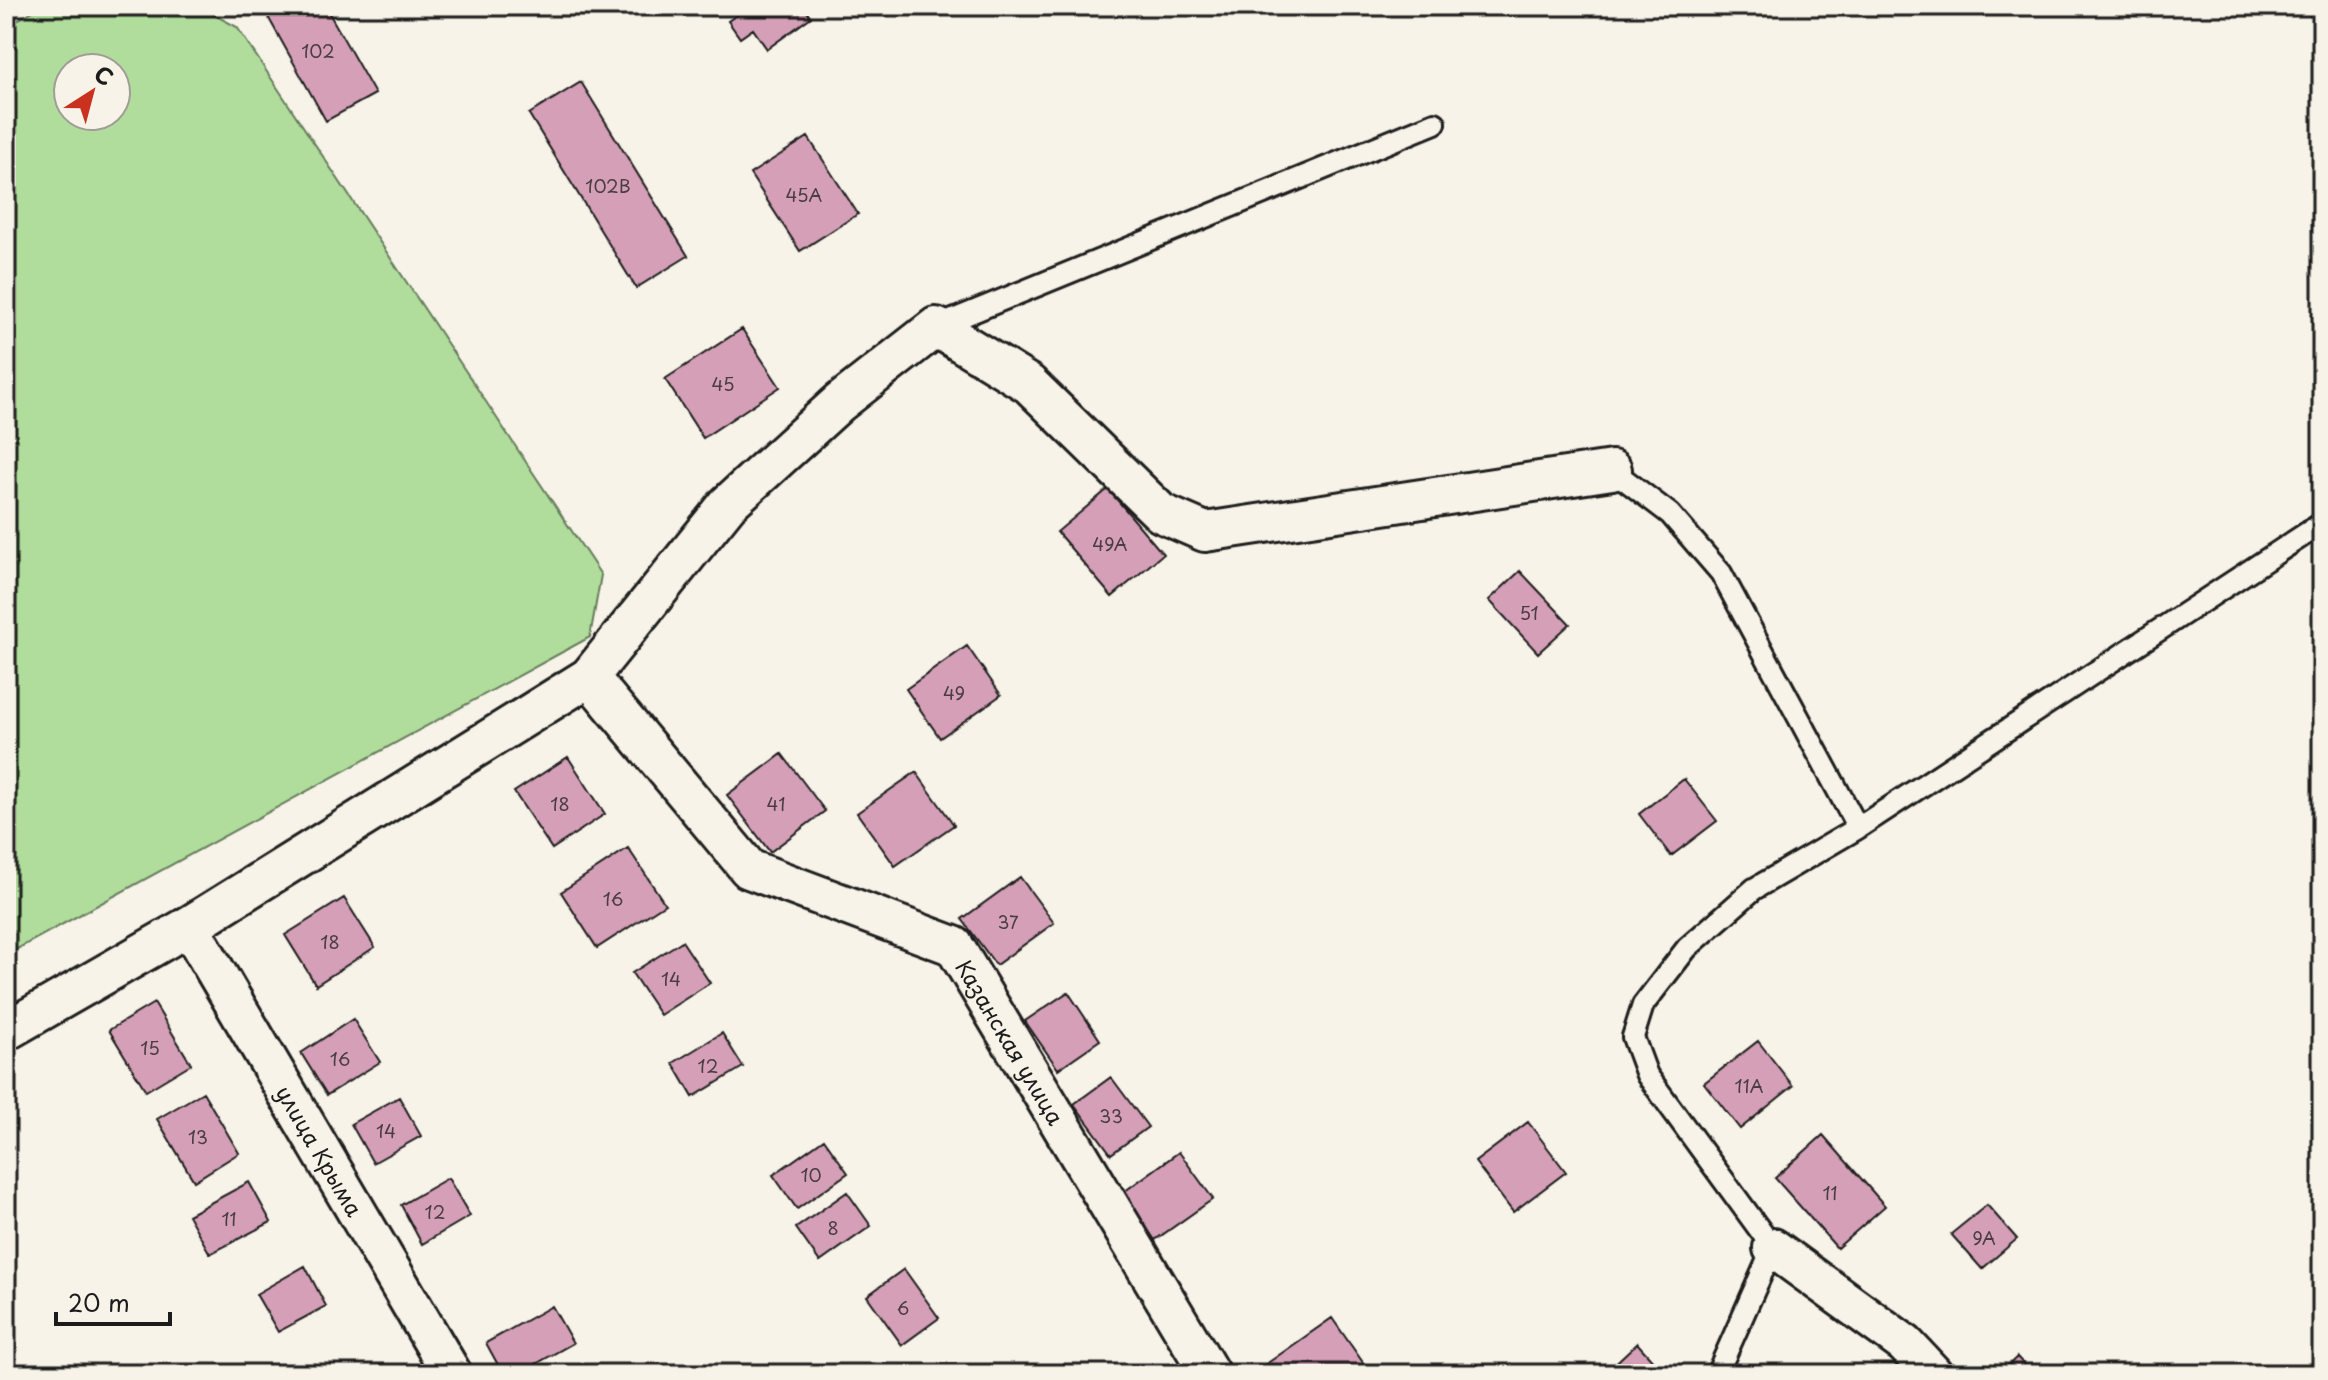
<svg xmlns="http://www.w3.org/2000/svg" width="2328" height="1380" font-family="'Playpen Sans',sans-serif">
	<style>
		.green { fill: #b0dd9c; stroke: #667c5c; stroke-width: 2; fill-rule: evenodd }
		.building { fill: #d5a0b7; stroke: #1c1c1c; stroke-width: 2 }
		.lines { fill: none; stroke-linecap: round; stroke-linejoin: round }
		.service-casing { stroke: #1c1c1c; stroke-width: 26 }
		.minor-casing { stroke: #1c1c1c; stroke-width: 44 }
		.service { stroke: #f7f3e8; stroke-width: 20 }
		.minor { stroke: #f7f3e8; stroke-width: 38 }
		.labels { text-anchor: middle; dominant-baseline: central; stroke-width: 6; stroke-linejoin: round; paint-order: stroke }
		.number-label { font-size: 18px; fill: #4a3d43 }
		.street-label { font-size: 22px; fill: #1c1c1c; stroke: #f7f3e8 }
	</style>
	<rect width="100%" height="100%" fill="#f7f3e8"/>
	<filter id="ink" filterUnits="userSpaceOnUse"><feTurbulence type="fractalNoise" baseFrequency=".0125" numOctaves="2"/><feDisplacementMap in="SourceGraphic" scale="16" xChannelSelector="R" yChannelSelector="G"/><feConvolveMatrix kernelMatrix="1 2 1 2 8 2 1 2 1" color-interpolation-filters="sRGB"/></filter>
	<g filter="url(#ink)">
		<!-- green -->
		<path class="green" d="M 41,6 L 198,6 L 237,27 L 601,575 L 590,637 L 6,955 L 6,27 ZM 68,68 L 116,68 L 116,116 L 68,116 Z"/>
		<!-- building -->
		<path class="building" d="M 262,6 L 325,6 L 375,94 L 326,121 Z
			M 736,6 L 803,6 L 811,17 L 767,49 L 753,29 L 740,38 L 728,21 L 741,12 Z
			M 2303,6 L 2322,6 L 2322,32 Z
			M 581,82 L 688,256 L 636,288 L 529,114 Z
			M 808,137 L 858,214 L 800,251 L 750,174 Z
			M 742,329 L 780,387 L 703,438 L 665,379 Z
			M 1108,489 L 1163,554 L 1112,597 L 1057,532 Z
			M 1520,571 L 1570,624 L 1538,653 L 1489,600 Z
			M 967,646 L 1001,695 L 940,738 L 906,689 Z
			M 782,754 L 825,811 L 770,852 L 727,795 Z
			M 568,757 L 605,814 L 552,849 L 514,792 Z
			M 916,772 L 954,825 L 895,866 L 857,813 Z
			M 1684,779 L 1717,821 L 1671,856 L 1639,814 Z
			M 628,848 L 665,904 L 597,948 L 561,892 Z
			M 1020,877 L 1054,923 L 996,965 L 962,919 Z
			M 344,898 L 375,947 L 316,985 L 285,935 Z
			M 682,941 L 710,983 L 660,1015 L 632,973 Z
			M 1068,992 L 1100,1040 L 1058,1069 L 1025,1021 Z
			M 154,1003 L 191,1064 L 146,1091 L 109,1030 Z
			M 353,1019 L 380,1062 L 327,1095 L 301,1053 Z
			M 722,1033 L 743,1067 L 693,1097 L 673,1063 Z
			M 1758,1041 L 1793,1086 L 1740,1129 L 1704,1083 Z
			M 1111,1077 L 1148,1127 L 1111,1154 L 1074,1104 Z
			M 203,1092 L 239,1153 L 194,1181 L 157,1119 Z
			M 399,1097 L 421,1136 L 373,1163 L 351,1124 Z
			M 1528,1122 L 1566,1172 L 1513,1212 L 1475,1162 Z
			M 1823,1135 L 1885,1206 L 1837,1248 L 1775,1178 Z
			M 824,1139 L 848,1173 L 797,1209 L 773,1175 Z
			M 1179,1152 L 1213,1199 L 1155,1240 L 1121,1194 Z
			M 448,1178 L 470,1216 L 422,1244 L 401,1205 Z
			M 249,1182 L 271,1222 L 210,1254 L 188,1215 Z
			M 847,1192 L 871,1226 L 820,1262 L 796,1228 Z
			M 1987,1205 L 2017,1239 L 1982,1269 L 1951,1234 Z
			M 305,1266 L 326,1306 L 278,1332 L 256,1294 Z
			M 904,1269 L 939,1318 L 902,1345 L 867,1296 Z
			M 552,1306 L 573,1343 L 518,1374 L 503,1374 L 486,1343 Z
			M 1332,1318 L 1371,1374 L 1262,1374 L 1259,1369 Z
			M 1637,1343 L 1665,1374 L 1604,1374 Z
			M 2017,1357 L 2033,1374 L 1999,1374 Z"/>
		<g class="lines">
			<defs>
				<path id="service" d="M 936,327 L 1435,123
					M 1612,470 L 1670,514 L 1721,573 L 1858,828 L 1754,889 L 1687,948 L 1643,1005 L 1633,1037 L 1647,1075 L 1773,1248 L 1717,1374
					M 1858,828 L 2322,523"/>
				<g id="minor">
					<path id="s1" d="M 589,677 L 749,869 L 954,946 L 1210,1374"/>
					<path id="s2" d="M 189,926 L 452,1374"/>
					<path d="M 6,1031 L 189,926 L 589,677 L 728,504 L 839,403 L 936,327 L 1029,384 L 1161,513 L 1205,532 L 1612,470"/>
					<path d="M 1773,1248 L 1905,1344 L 1933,1374"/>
				</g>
			</defs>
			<!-- service casing -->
			<use href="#service" class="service-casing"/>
			<!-- minor casing -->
			<use href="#minor" class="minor-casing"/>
			<!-- service -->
			<use href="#service" class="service"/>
			<!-- minor -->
			<use href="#minor" class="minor"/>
		</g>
	</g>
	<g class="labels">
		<!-- number labels -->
		<g class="number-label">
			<text x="318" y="50">102</text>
			<text x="608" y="185">102В</text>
			<text x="804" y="194">45А</text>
			<text x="723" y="383">45</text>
			<text x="1110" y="543">49А</text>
			<text x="1529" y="612">51</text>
			<text x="954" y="692">49</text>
			<text x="560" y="803">18</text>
			<text x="776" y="803">41</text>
			<text x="613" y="898">16</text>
			<text x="1008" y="921">37</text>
			<text x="330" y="941">18</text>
			<text x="671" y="978">14</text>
			<text x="150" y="1047">15</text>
			<text x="340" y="1058">16</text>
			<text x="708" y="1065">12</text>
			<text x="1749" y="1085">11А</text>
			<text x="1111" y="1115">33</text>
			<text x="386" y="1130">14</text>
			<text x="198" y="1136">13</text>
			<text x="811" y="1174">10</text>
			<text x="1830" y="1192">11</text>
			<text x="435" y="1211">12</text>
			<text x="229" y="1218">11</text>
			<text x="833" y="1227">8</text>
			<text x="1984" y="1237">9А</text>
			<text x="903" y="1307">6</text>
		</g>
		<!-- street labels -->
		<g class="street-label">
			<text stroke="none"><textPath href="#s1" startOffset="580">Казанская улица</textPath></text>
			<text stroke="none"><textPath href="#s2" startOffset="260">улица Крыма</textPath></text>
		</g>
	</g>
	<!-- margin -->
	<rect width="2328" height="1380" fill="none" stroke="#f7f3e8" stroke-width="32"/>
	<rect x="16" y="16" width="2296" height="1348" fill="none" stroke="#1c1c1c" stroke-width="3" filter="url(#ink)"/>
	<!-- north arrow -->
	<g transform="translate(92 92) rotate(36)"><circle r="38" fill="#f7f3e8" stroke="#9f9d96" stroke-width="2"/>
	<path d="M0-6L14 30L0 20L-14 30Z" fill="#c8321e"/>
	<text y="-12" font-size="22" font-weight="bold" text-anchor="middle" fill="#1c1c1c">С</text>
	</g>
	<!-- scale -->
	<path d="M56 1312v12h114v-12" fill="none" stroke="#1c1c1c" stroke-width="4"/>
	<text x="68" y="1312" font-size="24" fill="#1c1c1c" stroke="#f7f3e8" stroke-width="6" paint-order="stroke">20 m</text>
</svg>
